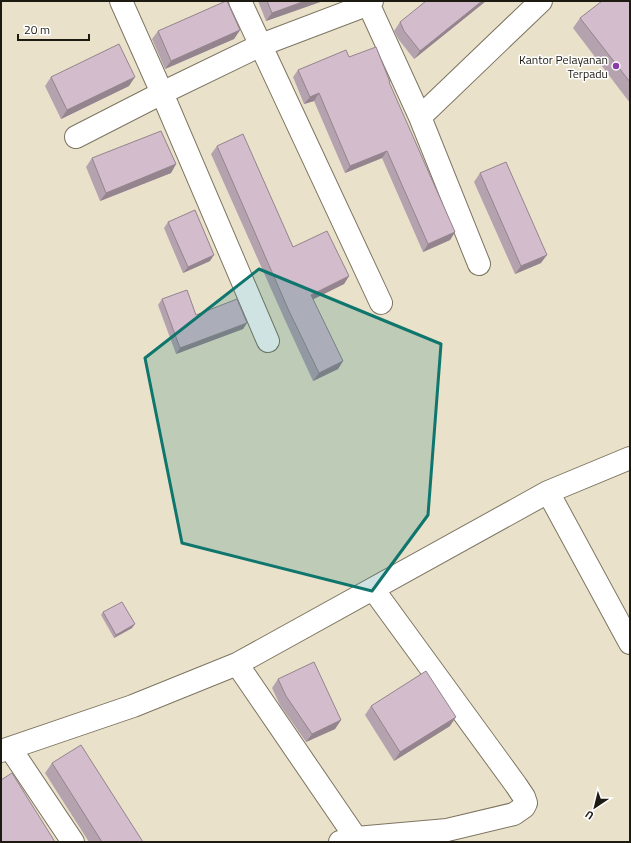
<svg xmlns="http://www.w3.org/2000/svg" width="631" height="843" font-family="'Titillium Web',sans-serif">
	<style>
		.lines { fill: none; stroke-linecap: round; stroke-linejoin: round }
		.minor-casing { stroke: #7d7561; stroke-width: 24 }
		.minor { stroke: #fff; stroke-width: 22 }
		.wall { fill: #b5a2af }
		.shaded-wall { fill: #94848e }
		.building { fill: #d3bccb; stroke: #94848e }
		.marked { fill: #0f766e; fill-opacity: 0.2; stroke: #0f766e; stroke-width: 3; stroke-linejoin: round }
		.poi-dot { fill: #8b3aa9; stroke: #fff; stroke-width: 1.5 }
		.labels { text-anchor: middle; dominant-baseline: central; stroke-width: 3; stroke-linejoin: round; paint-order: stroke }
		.poi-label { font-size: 12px; fill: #1d1a12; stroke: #fff; text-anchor: end }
	</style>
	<rect width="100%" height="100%" fill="#eae1ca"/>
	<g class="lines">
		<defs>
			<path id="minor" d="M 121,1 L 162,93 L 268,341
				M 240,1 L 381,303
				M 367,1 L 420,117 L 479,264
				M 420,117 L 541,1
				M 76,137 L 162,93 L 261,45 L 369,4 L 372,1
				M 548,492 L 630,643
				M 237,664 L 356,838 L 340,842
				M 10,748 L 73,842
				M 1,751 L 133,706 L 237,664 L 548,492 L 630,458
				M 356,838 L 447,830 L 514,814 L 524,807 L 526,803 L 524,797 L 516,785 L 373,589"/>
		</defs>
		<!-- minor casing -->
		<use href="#minor" class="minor-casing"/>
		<!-- minor -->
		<use href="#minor" class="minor"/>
	</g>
	<!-- wall -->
	<path class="wall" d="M 258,1 L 323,1 L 266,21 Z
		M 486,1 L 414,59 L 399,40 L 394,31 L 400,22 Z
		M 630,1 L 630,103 L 573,28 L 580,18 Z
		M 240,30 L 234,39 L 165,69 L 152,39 L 158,31 Z
		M 349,57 L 390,82 L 389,83 L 455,232 L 450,240 L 423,252 L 382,158 L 345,173 L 314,101 L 304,104 L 293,77 L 298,70 Z
		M 51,77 L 129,86 L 61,119 L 45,86 Z
		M 217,146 L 293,247 L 349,276 L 344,284 L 313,299 L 343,361 L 338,369 L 313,381 L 284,318 L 211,154 Z
		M 92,158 L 176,164 L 171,173 L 100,201 L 86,167 Z
		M 480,173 L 541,263 L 515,274 L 474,182 Z
		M 168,222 L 210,261 L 183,273 L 164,228 Z
		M 162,299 L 196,315 L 247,323 L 243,329 L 176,354 L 158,305 Z
		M 103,612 L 132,628 L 114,638 L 101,615 Z
		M 278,679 L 341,720 L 335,729 L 306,742 L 280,705 L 272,688 Z
		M 371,706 L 450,726 L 394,761 L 365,715 Z
		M 52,763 L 143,842 L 89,842 L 45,773 Z"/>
	<!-- shaded-wall -->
	<path class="shaded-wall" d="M 305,1 L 323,1 L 266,21 L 272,13 Z
		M 482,1 L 486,1 L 414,59 L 420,51 Z
		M 240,30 L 234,39 L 165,69 L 171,61 Z
		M 135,77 L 129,86 L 61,119 L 67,110 Z
		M 319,93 L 314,101 L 304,104 L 310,97 Z
		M 387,151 L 382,158 L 345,173 L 350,166 Z
		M 176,164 L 171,173 L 100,201 L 106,193 Z
		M 455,232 L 450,240 L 423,252 L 428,244 Z
		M 214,255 L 210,261 L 183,273 L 188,267 Z
		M 547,255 L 541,263 L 515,274 L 521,266 Z
		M 349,276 L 344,284 L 306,303 L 311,295 Z
		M 247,323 L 243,329 L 176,354 L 180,348 Z
		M 343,361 L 338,369 L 313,381 L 319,373 Z
		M 135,624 L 132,628 L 114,638 L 116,635 Z
		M 456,717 L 450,726 L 394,761 L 400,752 Z
		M 341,720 L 335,729 L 306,742 L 312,734 Z"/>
	<!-- building -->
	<path class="building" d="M 226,1 L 227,1 L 240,30 L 171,61 L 158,31 Z
		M 267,1 L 305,1 L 272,13 Z
		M 426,1 L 482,1 L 420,51 L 404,31 L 400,22 Z
		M 602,1 L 630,1 L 630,82 L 580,18 Z
		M 119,44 L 135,77 L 67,110 L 51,77 Z
		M 376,47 L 390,82 L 389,82 L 455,232 L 428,244 L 387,151 L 350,166 L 319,93 L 310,97 L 298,70 L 346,50 L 349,57 Z
		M 161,131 L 176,164 L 106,193 L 92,158 Z
		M 243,134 L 293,247 L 327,231 L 349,276 L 311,295 L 343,361 L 319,373 L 289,311 L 217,146 Z
		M 506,162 L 547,255 L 521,266 L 480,173 Z
		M 195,210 L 214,255 L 188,267 L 168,222 Z
		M 187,290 L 196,315 L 237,299 L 247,323 L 180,348 L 162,299 Z
		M 122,602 L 135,624 L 116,635 L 103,612 Z
		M 314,662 L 341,720 L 312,734 L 286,696 L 278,679 Z
		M 426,671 L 456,717 L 400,752 L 371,706 Z
		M 81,745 L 143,842 L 102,842 L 52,763 Z
		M 12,773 L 55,842 L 1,842 L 1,780 Z"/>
	<!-- marked area -->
	<path class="marked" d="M 259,269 L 441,344 L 428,515 L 372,591 L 182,543 L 145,358 Z"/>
	<!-- markers -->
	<circle class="poi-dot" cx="616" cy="66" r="4"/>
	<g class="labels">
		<!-- poi labels -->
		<g class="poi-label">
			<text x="608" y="59">Kantor Pelayanan<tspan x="608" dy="14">Terpadu</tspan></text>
		</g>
	</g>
	<!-- border -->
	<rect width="631" height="843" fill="none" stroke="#1d1a12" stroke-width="4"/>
	<!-- north arrow -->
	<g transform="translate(595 807) rotate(215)" stroke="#ffffff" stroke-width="3" paint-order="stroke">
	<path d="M0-3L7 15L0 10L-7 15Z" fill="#1d1a12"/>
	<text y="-6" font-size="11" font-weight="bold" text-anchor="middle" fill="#1d1a12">U</text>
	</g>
	<!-- scale -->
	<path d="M18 34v6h71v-6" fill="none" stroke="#1d1a12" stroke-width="2"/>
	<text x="24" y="34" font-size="12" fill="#1d1a12" stroke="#ffffff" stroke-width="3" paint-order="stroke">20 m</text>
</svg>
